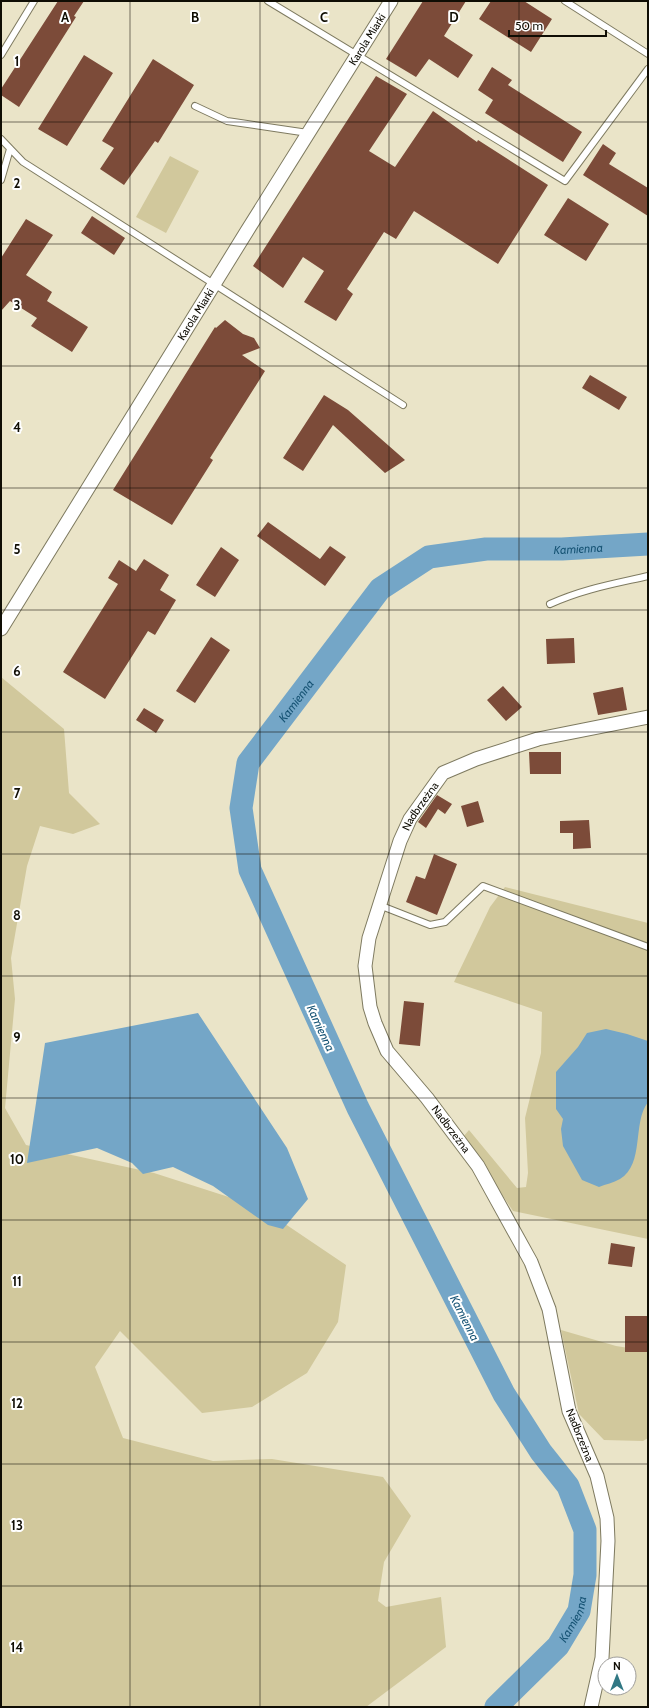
<svg xmlns="http://www.w3.org/2000/svg" width="649" height="1708" font-family="Cabin,sans-serif">
	<style>
		.green { fill: #d1c89c }
		.water { fill: #74a6c7 }
		.lines { fill: none; stroke-linecap: round; stroke-linejoin: round }
		.river { stroke: #74a6c7; stroke-width: 23 }
		.building { fill: #7c4b39 }
		.service-casing { stroke: #7e7a60; stroke-width: 8 }
		.minor-casing { stroke: #7e7a60; stroke-width: 15 }
		.service { stroke: #fff; stroke-width: 6 }
		.minor { stroke: #fff; stroke-width: 13 }
		.grid { fill: none; stroke: #0f0d04; stroke-width: 1; stroke-opacity: 0.55 }
		.labels { text-anchor: middle; dominant-baseline: central; stroke-width: 4; stroke-linejoin: round; paint-order: stroke }
		.street-label { font-size: 11px; fill: #0f0d04; stroke: #fff }
		.water-label { font-size: 12px; font-style: italic; fill: #175475; stroke: #fff }
		.grid-label { font-size: 13px; text-anchor: middle; font-weight: bold; fill: #0f0d04; stroke: #fff; stroke-width: 4; stroke-linejoin: round; paint-order: stroke }
	</style>
	<rect width="100%" height="100%" fill="#eae4c8"/>
	<!-- green -->
	<path class="green" d="M 170,156 L 199,171 L 166,233 L 136,217 Z
		M 1,677 L 64,729 L 69,793 L 100,824 L 73,834 L 40,826 L 27,866 L 11,958 L 15,999 L 5,1108 L 26,1145 L 154,1173 L 260,1207 L 346,1265 L 338,1322 L 307,1373 L 252,1407 L 202,1413 L 120,1331 L 95,1367 L 123,1438 L 213,1461 L 272,1459 L 383,1477 L 411,1516 L 384,1562 L 378,1601 L 386,1607 L 441,1597 L 446,1647 L 366,1707 L 1,1707 Z
		M 505,887 L 648,923 L 648,1239 L 513,1211 L 463,1137 L 469,1130 L 517,1188 L 526,1187 L 528,1173 L 525,1118 L 541,1053 L 542,1012 L 454,982 L 490,907 Z
		M 561,1330 L 616,1346 L 648,1351 L 648,1438 L 643,1441 L 604,1440 L 579,1414 Z"/>
	<!-- water -->
	<path class="water" d="M 198,1013 L 287,1148 L 308,1199 L 283,1229 L 268,1225 L 213,1186 L 173,1167 L 143,1174 L 132,1163 L 97,1148 L 27,1163 L 45,1043 Z
		M 606,1029 L 627,1034 L 648,1041 L 648,1102 C 632,1123 645,1164 620,1179 C 613,1183 606,1184 599,1187 L 582,1180 L 563,1146 L 561,1129 L 563,1119 L 556,1109 L 556,1072 L 578,1047 L 587,1033 Z"/>
	<g class="lines">
		<!-- river -->
		<path class="river" id="s1" d="M 496,1707 L 558,1646 L 579,1611 L 585,1575 L 585,1530 L 568,1486 L 541,1452 L 504,1394 L 358,1108 L 250,870 L 241,808 L 248,763 L 380,589 L 429,557 L 486,549 L 562,549 L 648,544"/>
	</g>
	<!-- building -->
	<path class="building" d="M 58,1 L 84,1 L 74,16 L 76,17 L 19,107 L 1,95 L 1,89 Z
		M 423,1 L 466,1 L 444,36 L 473,55 L 458,78 L 429,59 L 416,77 L 386,59 Z
		M 491,1 L 524,1 L 552,19 L 531,52 L 479,19 Z
		M 84,55 L 113,73 L 67,146 L 38,129 Z
		M 153,59 L 194,85 L 158,143 L 155,141 L 124,185 L 100,169 L 114,148 L 102,141 Z
		M 492,67 L 512,80 L 508,85 L 582,132 L 563,162 L 485,113 L 493,100 L 478,90 Z
		M 376,76 L 407,94 L 369,151 L 395,167 L 433,111 L 477,142 L 478,140 L 548,185 L 498,264 L 414,211 L 396,239 L 384,232 L 347,289 L 353,294 L 336,321 L 304,302 L 324,271 L 303,257 L 283,288 L 253,266 Z
		M 603,144 L 616,153 L 609,164 L 648,188 L 648,216 L 583,175 Z
		M 568,198 L 609,224 L 586,261 L 544,235 Z
		M 92,216 L 125,238 L 114,255 L 81,233 Z
		M 26,219 L 53,235 L 26,275 L 52,292 L 47,301 L 88,327 L 72,352 L 31,326 L 37,318 L 10,301 L 1,311 L 1,258 Z
		M 225,320 L 243,334 L 254,338 L 260,348 L 242,355 L 265,371 L 210,458 L 213,460 L 172,525 L 113,490 L 215,327 L 216,328 Z
		M 590,375 L 627,397 L 619,410 L 582,388 Z
		M 324,395 L 348,410 L 405,460 L 385,473 L 333,425 L 303,471 L 283,458 Z
		M 268,522 L 320,559 L 330,546 L 346,557 L 325,586 L 257,536 Z
		M 221,547 L 239,560 L 215,597 L 196,585 Z
		M 144,559 L 169,575 L 160,590 L 176,600 L 155,635 L 148,631 L 105,699 L 63,672 L 118,584 L 108,578 L 119,560 L 136,571 Z
		M 211,637 L 230,650 L 195,703 L 176,691 Z
		M 574,638 L 575,663 L 547,664 L 546,639 Z
		M 503,686 L 522,707 L 506,721 L 487,700 Z
		M 623,687 L 627,710 L 598,715 L 593,693 Z
		M 144,708 L 164,720 L 156,733 L 136,720 Z
		M 529,752 L 561,752 L 561,774 L 530,774 Z
		M 437,795 L 452,804 L 445,814 L 438,809 L 426,828 L 418,822 Z
		M 478,801 L 484,822 L 467,827 L 461,806 Z
		M 589,820 L 591,848 L 573,849 L 573,833 L 560,833 L 560,821 Z
		M 434,854 L 457,864 L 437,915 L 406,902 L 416,876 L 425,879 Z
		M 404,1001 L 424,1003 L 420,1046 L 399,1044 Z
		M 611,1243 L 635,1247 L 632,1267 L 608,1264 Z
		M 625,1316 L 648,1316 L 647,1352 L 625,1352 Z"/>
	<g class="lines">
		<defs>
			<path id="service" d="M 268,1 L 565,181 L 648,69
				M 565,1 L 648,54
				M 1,55 L 34,1
				M 195,106 L 227,121 L 308,133
				M 1,139 L 23,162 L 403,405
				M 1,180 L 10,149
				M 550,604 C 583,589 613,584 648,576
				M 379,905 L 430,925 L 445,922 L 483,886 L 648,947"/>
			<g id="minor">
				<path id="s2" d="M 1,629 L 247,231 L 391,1"/>
				<path id="s3" d="M 591,1707 L 602,1658 L 608,1541 L 607,1518 L 597,1476 L 569,1411 L 549,1309 L 531,1262 L 478,1166 L 427,1098 L 387,1051 L 375,1023 L 370,1007 L 365,966 L 369,938 L 400,841 L 410,819 L 443,773 L 476,759 L 538,739 L 648,717"/>
			</g>
		</defs>
		<!-- service casing -->
		<use href="#service" class="service-casing"/>
		<!-- minor casing -->
		<use href="#minor" class="minor-casing"/>
		<!-- service -->
		<use href="#service" class="service"/>
		<!-- minor -->
		<use href="#minor" class="minor"/>
	</g>
	<!-- grid -->
	<path class="grid" d="M 130,1 L 130,1707M 260,1 L 260,1707M 389,1 L 389,1707M 519,1 L 519,1707M 1,122 L 648,122M 1,244 L 648,244M 1,366 L 648,366M 1,488 L 648,488M 1,610 L 648,610M 1,732 L 648,732M 1,854 L 648,854M 1,976 L 648,976M 1,1098 L 648,1098M 1,1220 L 648,1220M 1,1342 L 648,1342M 1,1464 L 648,1464M 1,1586 L 648,1586"/>
	<g class="labels">
		<!-- street labels -->
		<g class="street-label">
			<text stroke="none"><textPath href="#s2" startOffset="694">Karola Miarki</textPath></text>
			<text stroke="none"><textPath href="#s2" startOffset="370">Karola Miarki</textPath></text>
			<text stroke="none"><textPath href="#s3" startOffset="974">Nadbrzeżna</textPath></text>
			<text transform="translate(451 1129) rotate(53)">Nadbrzeżna</text>
			<text transform="translate(580 1435) rotate(68)">Nadbrzeżna</text>
		</g>
		<!-- water labels -->
		<g class="water-label">
			<text stroke="none"><textPath href="#s1" startOffset="1486">Kamienna</textPath></text>
			<text stroke="none"><textPath href="#s1" startOffset="1138">Kamienna</textPath></text>
			<text transform="translate(321 1028) rotate(65)">Kamienna</text>
			<text transform="translate(465 1318) rotate(63)">Kamienna</text>
			<text stroke="none"><textPath href="#s1" startOffset="118">Kamienna</textPath></text>
		</g>
	</g>
	<g class="grid-label">
		<text x="65" y="22">A</text>
		<text x="195" y="22">B</text>
		<text x="324" y="22">C</text>
		<text x="454" y="22">D</text>
		<text x="17" y="66">1</text>
		<text x="17" y="188">2</text>
		<text x="17" y="310">3</text>
		<text x="17" y="432">4</text>
		<text x="17" y="554">5</text>
		<text x="17" y="676">6</text>
		<text x="17" y="798">7</text>
		<text x="17" y="920">8</text>
		<text x="17" y="1042">9</text>
		<text x="17" y="1164">10</text>
		<text x="17" y="1286">11</text>
		<text x="17" y="1408">12</text>
		<text x="17" y="1530">13</text>
		<text x="17" y="1652">14</text>
	</g>
	<!-- border -->
	<rect width="649" height="1708" fill="none" stroke="#0f0d04" stroke-width="4"/>
	<!-- north arrow -->
	<g transform="translate(617 1676)"><circle r="19" fill="#ffffff" stroke="#9f9e9b"/>
	<path d="M0-3L7 15L0 10L-7 15Z" fill="#317884"/>
	<text y="-6" font-size="11" font-weight="bold" text-anchor="middle" fill="#0f0d04">N</text>
	</g>
	<!-- scale -->
	<path d="M509 30v6h97v-6" fill="none" stroke="#0f0d04" stroke-width="2"/>
	<text x="515" y="30" font-size="12" fill="#0f0d04" stroke="#ffffff" stroke-width="3" paint-order="stroke">50 m</text>
</svg>
